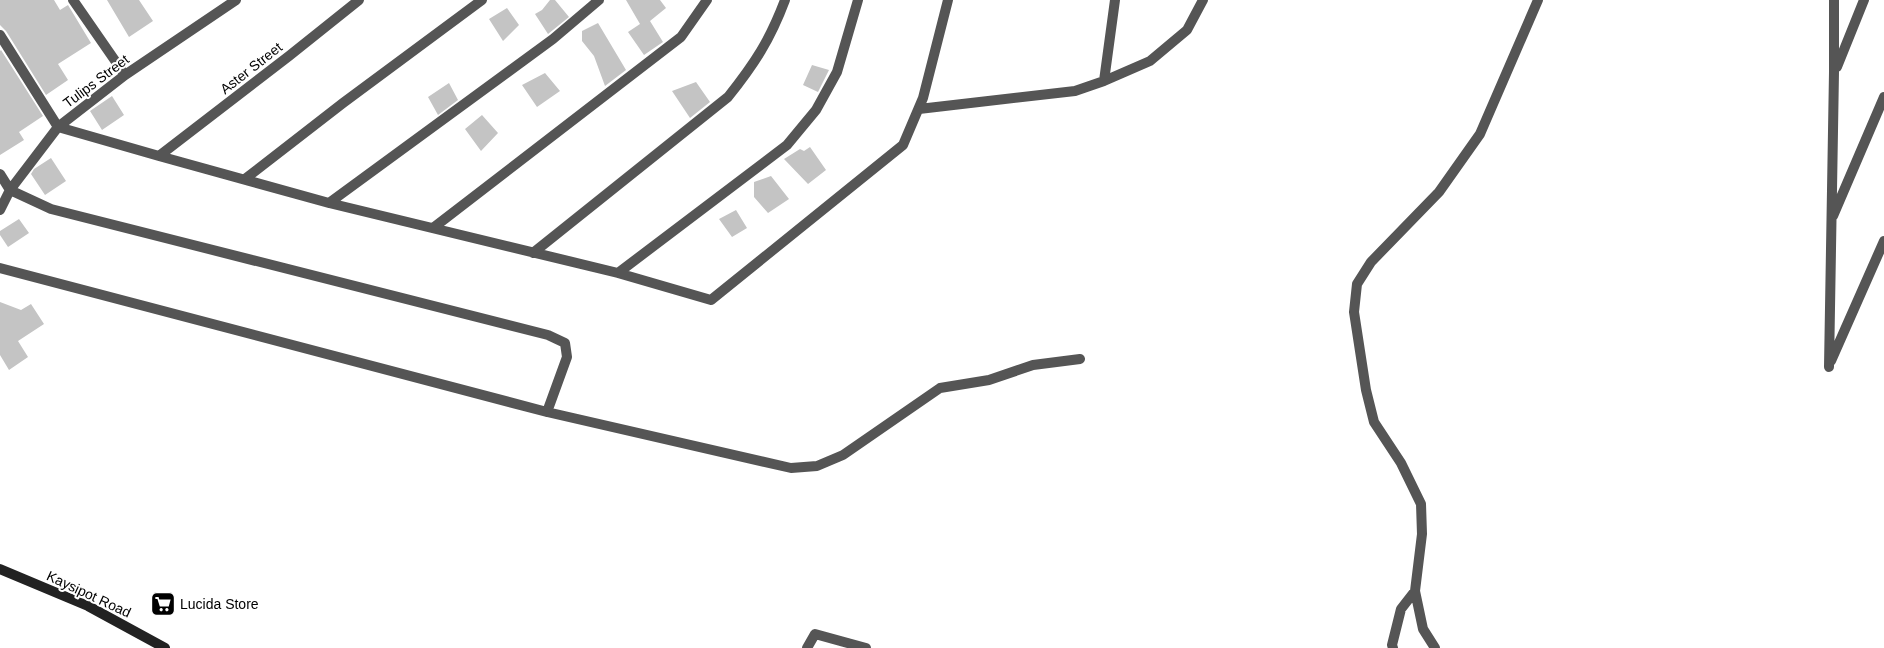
<svg xmlns="http://www.w3.org/2000/svg" width="1884" height="648" font-family="Helvetica,sans-serif">
	<style>
		.building { fill: #c4c4c4 }
		.lines { fill: none; stroke-linecap: round; stroke-linejoin: round }
		.street { stroke: #555; stroke-width: 10 }
		.secondary { stroke: #222; stroke-width: 10 }
		.labels { text-anchor: middle; dominant-baseline: central; stroke-width: 4; stroke-linejoin: round; paint-order: stroke }
		.street-label { font-size: 14px; fill: #000; stroke: #fff }
		.poi-label { font-size: 14px; fill: #000; stroke: #fff; text-anchor: start }
	</style>
	<rect width="100%" height="100%" fill="#fff"/>
	<!-- building -->
	<path class="building" d="M 0,0 L 54,0 L 60,10 L 68,5 L 91,43 L 58,64 L 68,80 L 46,95 L 6,31 L 0,25 Z
		M 107,0 L 139,0 L 153,21 L 129,37 Z
		M 550,0 L 555,0 L 569,17 L 548,34 L 535,14 L 542,10 Z
		M 626,0 L 660,0 L 666,8 L 650,21 L 663,42 L 644,55 L 628,32 L 640,24 Z
		M 507,8 L 519,25 L 503,41 L 489,19 Z
		M 598,23 L 626,70 L 605,86 L 594,56 L 582,41 L 582,31 Z
		M 1,50 L 43,116 L 19,132 L 24,140 L 0,155 L 0,51 Z
		M 812,65 L 829,70 L 818,92 L 803,85 Z
		M 545,73 L 560,91 L 537,107 L 522,85 Z
		M 696,82 L 710,102 L 690,118 L 672,91 Z
		M 449,83 L 458,100 L 438,115 L 428,97 Z
		M 112,96 L 124,115 L 102,130 L 90,111 Z
		M 482,115 L 498,133 L 481,151 L 465,129 Z
		M 810,147 L 826,170 L 808,184 L 784,159 L 800,149 L 804,151 Z
		M 51,158 L 66,181 L 45,195 L 31,174 L 34,169 Z
		M 771,176 L 789,199 L 768,213 L 754,197 L 754,182 Z
		M 736,210 L 747,228 L 732,237 L 719,219 Z
		M 19,219 L 29,233 L 8,247 L 0,235 L 0,231 Z
		M 0,302 L 21,310 L 31,304 L 44,324 L 18,341 L 28,357 L 9,370 L 0,355 Z"/>
	<g class="lines">
		<!-- street -->
		<path class="street" d="M 73,0 L 125,75
			M 0,35 L 58,127 L 159,156 L 329,203 L 618,273 L 711,300 L 903,145 L 923,98 L 948,0
			M 1837,67 L 1864,0
			M 1104,81 L 1115,0
			M 919,109 L 1075,91 L 1104,81 L 1150,61 L 1187,30 L 1203,0
			M 159,156 L 289,56 L 359,0
			M 0,174 L 10,190 L 51,209 L 548,335 L 565,343 L 567,357 L 547,412
			M 245,179 L 343,103 L 482,0
			M 329,203 L 553,39 L 599,0
			M 0,210 L 10,190 L 58,127 L 125,75 L 236,0
			M 1833,216 L 1884,97
			M 433,228 L 681,37 L 707,0
			M 533,253 L 728,97 C 755,63 770,40 785,0
			M 0,268 L 547,412 L 791,468 L 817,466 L 843,455 L 940,388 L 989,380 L 1033,365 L 1080,359
			M 618,273 L 787,145 L 816,110 L 837,72 L 858,0
			M 1831,361 L 1884,241
			M 1829,367 L 1834,72 L 1834,0
			M 807,648 L 815,634 L 866,648
			M 1393,648 L 1392,645 L 1401,609 L 1415,591
			M 1435,648 L 1423,629 L 1415,591 L 1422,534 L 1421,504 L 1401,463 L 1374,422 L 1366,390 L 1354,312 L 1357,284 L 1371,262 L 1439,192 L 1480,134 L 1538,0"/>
		<!-- secondary -->
		<path class="secondary" d="M 0,569 L 88,606 L 165,648"/>
	</g>
	<!-- icons -->
	<defs>
		<symbol id="supermarket-square" viewBox="-11 -11 22 22"><rect x="-9" y="-9" width="18" height="18" rx="4" fill="#000" stroke="#fff"/><path d="M-6-5.5h2.5l.6 2H6L4.5 2H-2.5L-4.4-4H-6ZM-1.5 3.2a1.3 1.3 0 1 0 .1 0ZM3 3.2a1.3 1.3 0 1 0 .1 0Z" fill="#fff"/></symbol>
	</defs>
	<g fill-rule="evenodd">
		<use href="#supermarket-square" x="149" y="590" width="28" height="28"/>
	</g>
	<g class="labels">
		<!-- street labels -->
		<g class="street-label">
			<text transform="translate(251 68) rotate(-38)">Aster Street</text>
			<text transform="translate(96 81) rotate(-37)">Tulips Street</text>
			<text transform="translate(89 594) rotate(25)">Kaysipot Road</text>
		</g>
		<!-- poi labels -->
		<g class="poi-label">
			<text x="180" y="604">Lucida Store</text>
		</g>
	</g>
</svg>
